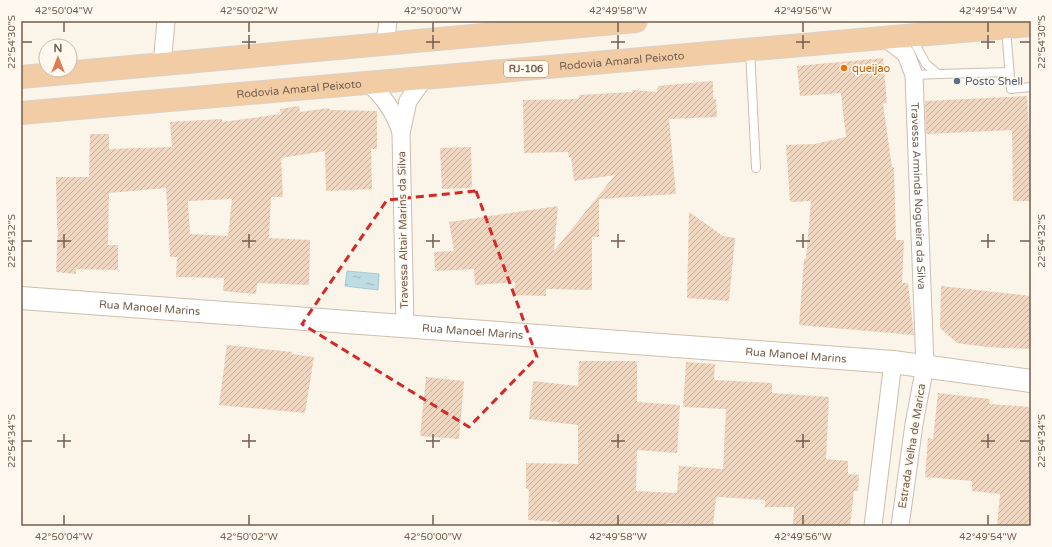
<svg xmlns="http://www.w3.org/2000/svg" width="1052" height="547" font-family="'Varela Round',sans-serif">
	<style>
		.water { fill: url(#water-ripples); stroke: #a4cad4 }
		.building { fill: url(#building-hatch); fill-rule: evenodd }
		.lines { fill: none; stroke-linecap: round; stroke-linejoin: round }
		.service-casing { stroke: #ccbdaf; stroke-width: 10 }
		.minor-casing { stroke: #ccbdaf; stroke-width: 19 }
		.secondary-casing { stroke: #cfbeac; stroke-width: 24 }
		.trunk-casing { stroke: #d8d2cd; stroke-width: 24 }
		.service { stroke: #fff; stroke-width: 8 }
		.minor { stroke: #fff; stroke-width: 17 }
		.secondary { stroke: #fff; stroke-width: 22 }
		.trunk { stroke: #f2cca4; stroke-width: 22 }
		.marked { fill: none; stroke: #d62828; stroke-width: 3; stroke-dasharray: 8 5; stroke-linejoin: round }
		.ticks { fill: none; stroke: #735d4e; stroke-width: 1.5 }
		.food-dot { fill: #e8710a; stroke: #fef8ee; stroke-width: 1.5 }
		.service-dot { fill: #5c6f8a; stroke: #fef8ee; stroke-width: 1.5 }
		.labels { text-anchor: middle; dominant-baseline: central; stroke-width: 3.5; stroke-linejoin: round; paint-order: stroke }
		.shield { fill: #fef8ee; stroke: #9d8c7e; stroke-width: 1 }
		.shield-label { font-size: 10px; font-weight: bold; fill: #735d4e }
		.street-label { font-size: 11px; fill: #735d4e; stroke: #fef8ee }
		.food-label { font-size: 11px; fill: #c56008; stroke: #fef8ee; text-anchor: start }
		.service-label { font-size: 11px; fill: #4e5e75; stroke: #fef8ee; text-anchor: start }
		.neatline { fill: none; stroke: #735d4e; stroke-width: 1.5 }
		.ticks-label { font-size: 10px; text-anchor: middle; fill: #735d4e }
	</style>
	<defs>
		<pattern id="water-ripples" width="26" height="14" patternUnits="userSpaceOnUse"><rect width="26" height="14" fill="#bddce3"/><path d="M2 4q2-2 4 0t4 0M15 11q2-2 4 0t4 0" fill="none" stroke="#9eb6ba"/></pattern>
		<pattern id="building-hatch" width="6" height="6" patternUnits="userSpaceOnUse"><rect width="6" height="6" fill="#eed6c1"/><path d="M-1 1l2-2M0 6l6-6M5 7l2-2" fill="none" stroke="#c5b19f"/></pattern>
	</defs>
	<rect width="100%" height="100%" fill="#fbf4e8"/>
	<!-- water -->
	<path class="water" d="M 347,271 L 379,274 L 378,290 L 345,286 Z"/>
	<!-- building -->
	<path class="building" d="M 883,58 L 887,103 L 883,104 L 892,167 L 894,167 L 896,240 L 904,240 L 902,283 L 908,283 L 914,335 L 799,325 L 804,259 L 806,259 L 811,201 L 790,202 L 786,145 L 815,144 L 846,137 L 841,93 L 800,96 L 797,66 Z
		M 713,81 L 713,99 L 716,99 L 717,117 L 669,119 L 676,194 L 599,199 L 599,237 L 592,237 L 592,290 L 546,289 L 546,296 L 514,295 L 515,282 L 475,285 L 474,269 L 435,271 L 434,252 L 454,251 L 449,222 L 558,206 L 554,251 L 615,175 L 574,181 L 571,157 L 569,158 L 568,152 L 524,153 L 523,100 L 579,99 L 579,95 L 632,92 L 632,90 L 657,92 L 658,86 Z
		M 1027,96 L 1029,132 L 1031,132 L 1031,201 L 1013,201 L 1012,130 L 926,134 L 925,101 Z
		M 299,106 L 300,112 L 329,108 L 330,110 L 377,111 L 377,149 L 371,149 L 372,189 L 326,191 L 325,151 L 281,158 L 283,197 L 271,197 L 269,238 L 310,240 L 309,285 L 257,283 L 256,294 L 223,291 L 224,278 L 176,277 L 177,257 L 170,257 L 166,188 L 109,193 L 108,245 L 118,245 L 118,270 L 76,269 L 76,274 L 56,272 L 58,228 L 57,228 L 56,177 L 89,177 L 90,134 L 109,134 L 109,149 L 172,147 L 170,122 L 222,119 L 222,122 L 281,114 L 280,109 ZM 232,199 L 228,236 L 190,234 L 188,201 Z
		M 471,147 L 472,188 L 442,189 L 440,148 Z
		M 689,212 L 723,236 L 735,238 L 729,301 L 687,298 Z
		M 941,286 L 1031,296 L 1031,349 L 987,347 L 957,343 L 940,328 Z
		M 227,345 L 292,352 L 292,354 L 314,357 L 305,413 L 219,405 Z
		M 579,361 L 637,361 L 637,402 L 680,405 L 677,453 L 637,450 L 636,491 L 677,493 L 679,466 L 723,469 L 726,409 L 683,407 L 686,362 L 715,364 L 714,380 L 772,383 L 772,393 L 829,397 L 826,459 L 848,461 L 848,474 L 859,475 L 858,491 L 854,491 L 850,526 L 793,526 L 794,507 L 765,507 L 765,500 L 718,497 L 716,499 L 713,526 L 667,523 L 667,526 L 558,526 L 559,522 L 528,520 L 529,489 L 526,489 L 526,463 L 578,464 L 578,425 L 529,419 L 533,381 L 578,386 Z
		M 426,377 L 464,381 L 459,439 L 420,436 Z
		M 938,393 L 990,399 L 989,404 L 1031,407 L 1031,526 L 997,526 L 1000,494 L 972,491 L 972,481 L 925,477 L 928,438 L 933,439 Z"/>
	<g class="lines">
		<defs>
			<path id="service" d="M 1006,29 L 1011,89 L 1031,87
				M 911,36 L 926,64 L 938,74 L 1009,72
				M 750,50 L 756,168
				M 914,75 L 938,74"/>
			<g id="minor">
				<path id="s1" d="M 885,38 L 906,54 L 914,75 L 925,366 L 914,424 L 900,526"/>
				<path d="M 385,44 L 388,21"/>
				<path d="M 162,65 L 166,21"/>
				<path d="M 367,82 C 384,97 394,111 401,132"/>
				<path d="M 405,327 L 401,133 L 408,101 L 425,77"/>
				<path d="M 873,526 L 893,362"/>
			</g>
			<g id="secondary">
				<path id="s2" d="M 21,298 L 893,362 L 1031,381"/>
			</g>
			<g id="trunk">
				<path d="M 21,77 L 636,21"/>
				<path id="s3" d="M 21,113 L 1031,25"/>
			</g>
		</defs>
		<!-- service casing -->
		<use href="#service" class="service-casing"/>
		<!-- minor casing -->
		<use href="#minor" class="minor-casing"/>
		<!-- secondary casing -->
		<use href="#secondary" class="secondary-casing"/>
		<!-- trunk casing -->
		<use href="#trunk" class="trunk-casing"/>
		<!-- service -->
		<use href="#service" class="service"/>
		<!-- minor -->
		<use href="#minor" class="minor"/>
		<!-- secondary -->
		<use href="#secondary" class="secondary"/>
		<!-- trunk -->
		<use href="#trunk" class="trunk"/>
	</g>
	<!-- marked area -->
	<path class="marked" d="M 476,191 L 537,357 L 469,427 L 302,324 L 387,200 Z"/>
	<!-- ticks -->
	<path class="ticks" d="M 64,22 L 64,32M 249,22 L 249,32M 433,22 L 433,32M 618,22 L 618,32M 803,22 L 803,32M 988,22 L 988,32M 249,35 L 249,49M 433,35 L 433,49M 618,35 L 618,49M 803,35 L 803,49M 988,35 L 988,49M 22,42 L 32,42M 242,42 L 256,42M 426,42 L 440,42M 611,42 L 625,42M 796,42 L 810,42M 981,42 L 995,42M 1020,42 L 1030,42M 64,234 L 64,248M 249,234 L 249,248M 433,234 L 433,248M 618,234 L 618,248M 803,234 L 803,248M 988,234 L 988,248M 22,241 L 32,241M 57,241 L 71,241M 242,241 L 256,241M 426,241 L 440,241M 611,241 L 625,241M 796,241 L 810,241M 981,241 L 995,241M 1020,241 L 1030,241M 64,434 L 64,448M 249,434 L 249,448M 433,434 L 433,448M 618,434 L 618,448M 803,434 L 803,448M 988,434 L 988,448M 22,441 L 32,441M 57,441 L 71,441M 242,441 L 256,441M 426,441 L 440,441M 611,441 L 625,441M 796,441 L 810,441M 981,441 L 995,441M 1020,441 L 1030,441M 64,515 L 64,525M 249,515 L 249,525M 433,515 L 433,525M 618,515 L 618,525M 803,515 L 803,525M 988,515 L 988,525"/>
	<!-- markers -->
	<circle class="food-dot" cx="844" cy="68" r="4"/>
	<circle class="service-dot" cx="957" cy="81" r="4"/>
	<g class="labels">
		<!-- shield labels -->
		<rect class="shield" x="504" y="61" width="44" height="16" rx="3"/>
		<g class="shield-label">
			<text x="526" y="69">RJ-106</text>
		</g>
		<!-- street labels -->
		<g class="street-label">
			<text stroke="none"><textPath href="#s3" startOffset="603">Rodovia Amaral Peixoto</textPath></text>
			<text stroke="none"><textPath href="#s3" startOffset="279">Rodovia Amaral Peixoto</textPath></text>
			<text stroke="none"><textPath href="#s1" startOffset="170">Travessa Arminda Nogueira da Silva</textPath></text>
			<text transform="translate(403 230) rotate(-91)">Travessa Altair Marins da Silva</text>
			<text stroke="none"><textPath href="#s2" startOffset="129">Rua Manoel Marins</textPath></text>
			<text stroke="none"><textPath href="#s2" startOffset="453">Rua Manoel Marins</textPath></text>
			<text stroke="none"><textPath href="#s2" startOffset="777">Rua Manoel Marins</textPath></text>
			<text transform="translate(912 446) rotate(-81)">Estrada Velha de Marica</text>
		</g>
		<!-- food labels -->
		<g class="food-label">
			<text x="852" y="68">queijao</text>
		</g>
		<!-- service labels -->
		<g class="service-label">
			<text x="965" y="81">Posto Shell</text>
		</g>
	</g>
	<!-- border -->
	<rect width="1052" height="547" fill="none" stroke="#fef8ee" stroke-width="44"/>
	<!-- north arrow -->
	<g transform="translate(58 58)"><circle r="19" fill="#fef8ee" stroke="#c6baae"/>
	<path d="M0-3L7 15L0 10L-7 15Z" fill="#db7c56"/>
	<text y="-6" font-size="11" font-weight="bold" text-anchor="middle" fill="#735d4e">N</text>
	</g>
	<rect x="22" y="22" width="1008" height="503" class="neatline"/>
	<g class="ticks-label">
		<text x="64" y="14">42°50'04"W</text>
		<text x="249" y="14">42°50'02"W</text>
		<text x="433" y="14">42°50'00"W</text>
		<text x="618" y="14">42°49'58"W</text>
		<text x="803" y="14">42°49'56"W</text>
		<text x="988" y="14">42°49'54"W</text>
		<text transform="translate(11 42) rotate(-90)" y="4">22°54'30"S</text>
		<text transform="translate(1041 42) rotate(-90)" y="4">22°54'30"S</text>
		<text transform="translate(11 241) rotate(-90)" y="4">22°54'32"S</text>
		<text transform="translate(1041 241) rotate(-90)" y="4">22°54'32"S</text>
		<text transform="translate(11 441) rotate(-90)" y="4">22°54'34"S</text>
		<text transform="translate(1041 441) rotate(-90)" y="4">22°54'34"S</text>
		<text x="64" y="540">42°50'04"W</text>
		<text x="249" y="540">42°50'02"W</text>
		<text x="433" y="540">42°50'00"W</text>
		<text x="618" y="540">42°49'58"W</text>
		<text x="803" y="540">42°49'56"W</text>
		<text x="988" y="540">42°49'54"W</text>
	</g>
</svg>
